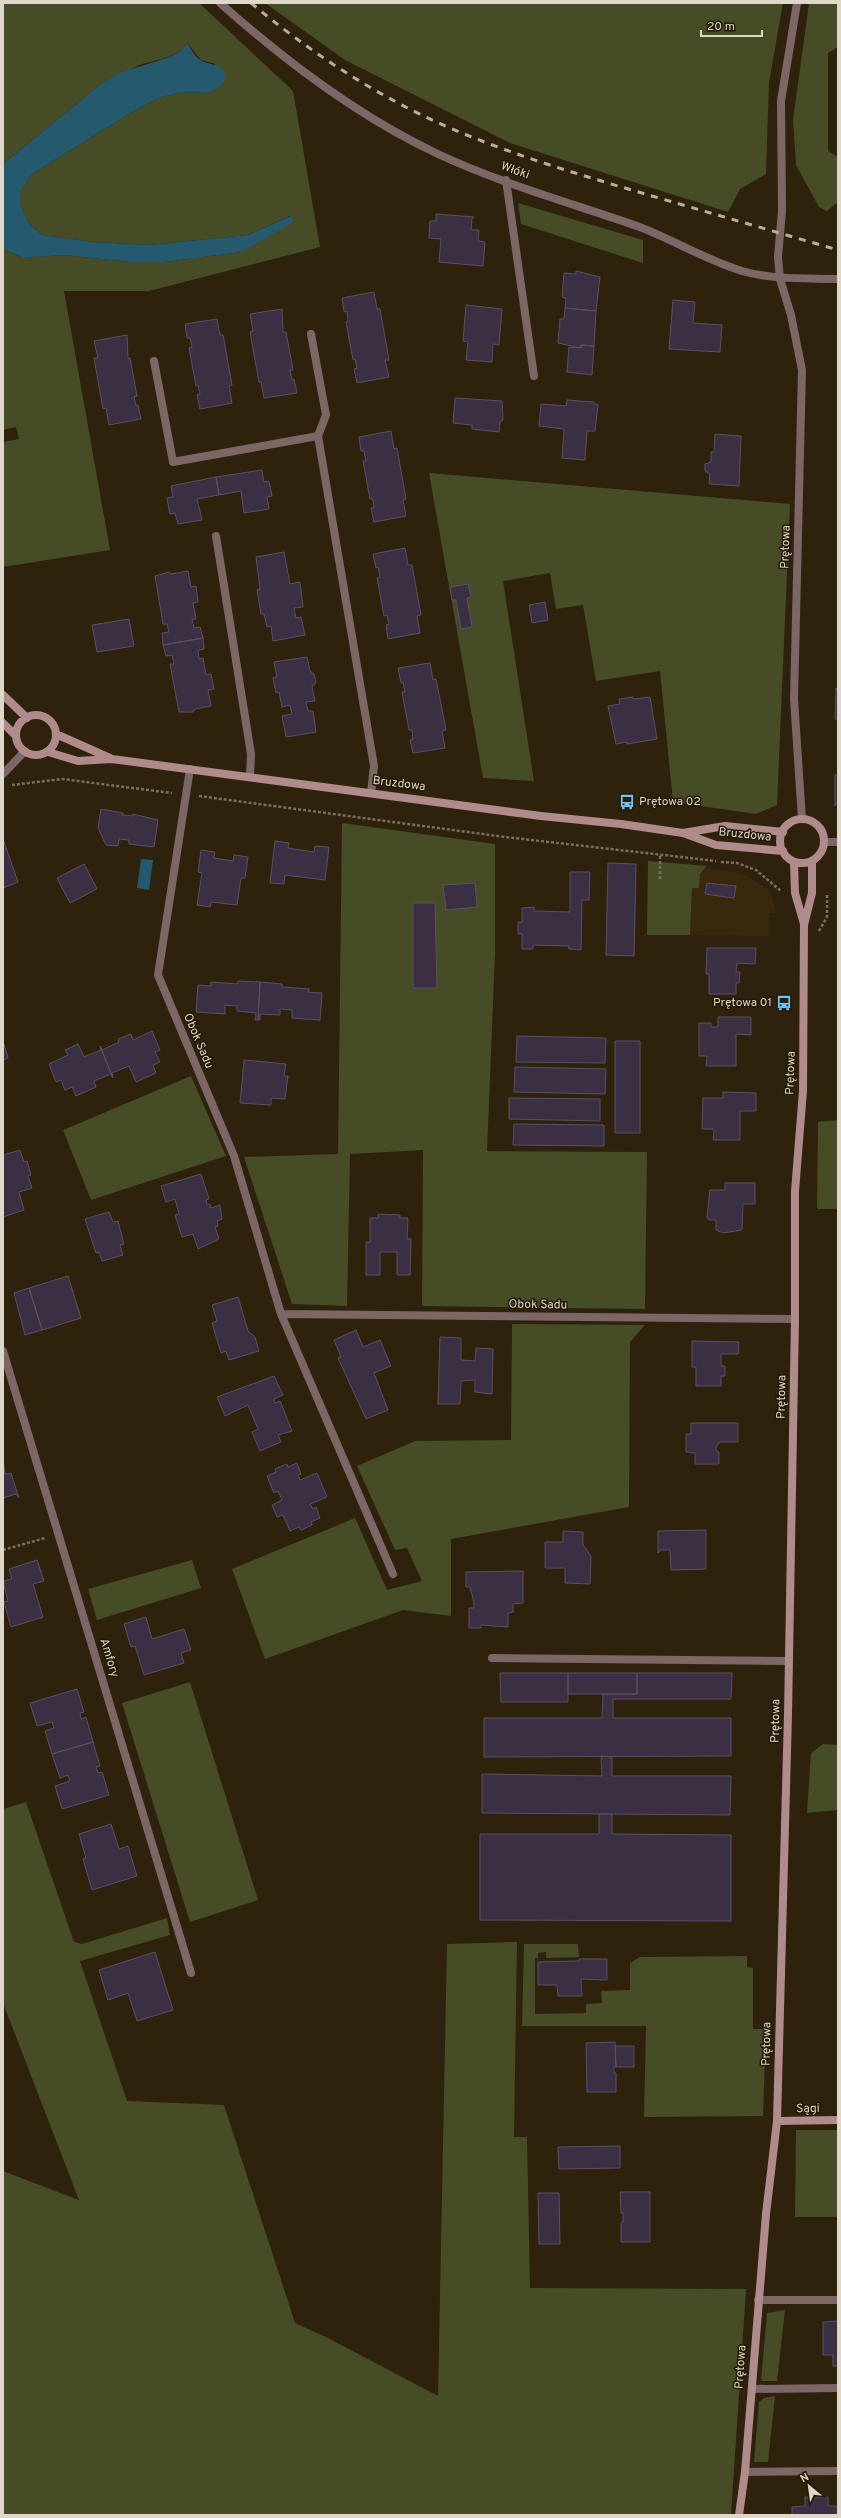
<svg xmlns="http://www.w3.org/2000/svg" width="841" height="2518" font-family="Overpass,sans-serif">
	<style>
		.built { fill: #38280c }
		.green { fill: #454c26 }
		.water { fill: #255a6e }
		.building { fill: #3b2f43; stroke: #5c4f65 }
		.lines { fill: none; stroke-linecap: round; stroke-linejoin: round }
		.path { stroke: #796f5d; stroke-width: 2.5; stroke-dasharray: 3 2; stroke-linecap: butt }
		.lane { stroke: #7d6666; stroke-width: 8 }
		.street { stroke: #7d6666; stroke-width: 8 }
		.secondary { stroke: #b08b8c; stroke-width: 8 }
		.rail { stroke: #b7ae9f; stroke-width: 3; stroke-dasharray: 7 7; stroke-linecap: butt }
		.labels { text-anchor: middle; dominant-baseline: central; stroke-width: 3; stroke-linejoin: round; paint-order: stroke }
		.street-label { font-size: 12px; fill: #dfd7ca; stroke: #241904 }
		.poi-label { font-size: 12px; fill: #dfd7ca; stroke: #241904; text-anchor: start }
	</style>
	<rect width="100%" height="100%" fill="#2e220d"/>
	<!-- built -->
	<path class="built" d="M 707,868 L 742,873 L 769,890 L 777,913 L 769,913 L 769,936 L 690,935 L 692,888 L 700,874 Z"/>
	<!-- green -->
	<path class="green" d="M 3,3 L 199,3 L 293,91 L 320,247 L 149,291 L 64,291 L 110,550 L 3,567 L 3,442 L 19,439 L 16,427 L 3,430 L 3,249 L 23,258 L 64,255 L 130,262 L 165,262 L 241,252 L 292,215 L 248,235 L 149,245 L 93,242 L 42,235 L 29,224 L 20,204 L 20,190 L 32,174 L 127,115 L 158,98 L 182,92 L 207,93 L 215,64 L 201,60 L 187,43 L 181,51 L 169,57 L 142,64 L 102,83 L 3,164 Z
		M 265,3 L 783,3 L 769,82 L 766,174 L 740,189 L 728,212 L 510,143 L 345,60 Z
		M 809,3 L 838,3 L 838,47 L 828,53 L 828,151 L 838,157 L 838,202 L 827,211 L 819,207 L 796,165 L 793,120 Z
		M 518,203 L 643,240 L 643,263 L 521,224 Z
		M 429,473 L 790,504 L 777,805 L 756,814 L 673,802 L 660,671 L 596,681 L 583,605 L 556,609 L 550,573 L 503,581 L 534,781 L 483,778 Z
		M 342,823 L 495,844 L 495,954 L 487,1151 L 647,1152 L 645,1309 L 422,1306 L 423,1150 L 350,1154 L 347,1306 L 292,1304 L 244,1157 L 338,1154 Z
		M 648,861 L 707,866 L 700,874 L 699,888 L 692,888 L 690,935 L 647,935 Z
		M 191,1076 L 226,1156 L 91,1200 L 63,1130 Z
		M 838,1120 L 838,1209 L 817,1209 L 818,1122 Z
		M 512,1324 L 645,1325 L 630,1342 L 629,1507 L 451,1539 L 451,1616 L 403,1610 L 265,1659 L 232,1569 L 355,1518 L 387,1590 L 422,1581 L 407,1548 L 395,1550 L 357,1466 L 415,1441 L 511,1440 Z
		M 192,1560 L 201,1588 L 97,1620 L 88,1589 Z
		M 190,1682 L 258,1900 L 190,1922 L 122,1703 Z
		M 823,1744 L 838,1745 L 838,1810 L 807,1813 L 811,1753 Z
		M 26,1802 L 74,1942 L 82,1944 L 167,1918 L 170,1935 L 80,1961 L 127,2101 L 224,2105 L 295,2323 L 326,2337 L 438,2396 L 447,1944 L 517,1942 L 514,2137 L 527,2137 L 530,2288 L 746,2289 L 731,2515 L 3,2515 L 3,2171 L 79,2200 L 3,2003 L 3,1809 Z
		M 524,1944 L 578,1944 L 579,1957 L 546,1958 L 546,1952 L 538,1953 L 538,1958 L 535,1958 L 535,2014 L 586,2013 L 586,2004 L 602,2003 L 601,1991 L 630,1990 L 630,1963 L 640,1957 L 747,1956 L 747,1967 L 753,1968 L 753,2029 L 766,2029 L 763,2116 L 644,2117 L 646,2026 L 522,2026 Z
		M 796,2130 L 838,2130 L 838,2217 L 795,2217 Z
		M 785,2310 L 777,2381 L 761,2381 L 767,2313 Z
		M 775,2396 L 768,2462 L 754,2462 L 759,2402 L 764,2398 Z"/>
	<!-- water -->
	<path class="water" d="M 187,43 C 191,49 195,57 202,61 C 216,67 221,62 226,79 L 219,87 L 207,93 L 182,92 L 158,98 L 127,115 L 32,174 L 20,191 L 20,204 L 29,224 L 42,235 L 93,242 L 149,245 L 248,235 L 293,215 L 292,223 L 241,252 L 165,262 L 130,262 L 64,255 L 23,258 L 3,249 L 3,164 L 102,83 L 122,72 L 170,57 L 181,51 Z
		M 141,859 L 153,860 L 149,890 L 137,888 Z"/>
	<!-- building -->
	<path class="building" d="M 436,214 L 474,217 L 472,219 L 471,230 L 479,230 L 478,241 L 485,242 L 483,266 L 439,262 L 441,239 L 429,238 L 430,221 L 436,221 Z
		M 576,271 L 600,277 L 596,311 L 565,308 L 566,298 L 562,297 L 564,273 L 576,274 Z
		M 374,292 L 377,309 L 380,309 L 389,360 L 385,360 L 389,377 L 357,383 L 354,369 L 357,368 L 355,359 L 353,360 L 346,322 L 348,321 L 347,311 L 344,312 L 342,298 Z
		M 673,300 L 695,302 L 693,323 L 722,325 L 720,352 L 669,349 Z
		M 466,305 L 502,309 L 499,345 L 493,344 L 492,362 L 466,360 L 468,342 L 463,341 Z
		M 565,308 L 596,311 L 594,346 L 581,345 L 581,348 L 558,343 L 560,319 L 564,319 Z
		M 282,309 L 283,332 L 286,332 L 293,370 L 290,370 L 292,380 L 294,379 L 297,393 L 264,398 L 261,382 L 259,382 L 250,332 L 253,331 L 250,314 Z
		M 217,319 L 220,335 L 223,335 L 232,385 L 229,386 L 232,403 L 200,409 L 197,395 L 200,394 L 198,385 L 196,386 L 189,348 L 192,347 L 190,338 L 187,338 L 185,324 Z
		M 127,335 L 128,359 L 130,358 L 137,396 L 134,397 L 136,406 L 138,405 L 141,419 L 109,425 L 106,408 L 103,409 L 94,358 L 98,358 L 94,341 Z
		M 581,345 L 594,346 L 592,375 L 567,372 L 569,347 L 581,348 Z
		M 455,398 L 502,401 L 503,420 L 500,422 L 499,432 L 472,429 L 472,425 L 453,423 Z
		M 567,400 L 594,402 L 594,404 L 598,405 L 595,431 L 587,431 L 585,460 L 562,458 L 564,429 L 539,426 L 541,404 L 566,406 Z
		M 391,431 L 394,449 L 397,448 L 406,499 L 403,500 L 406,516 L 374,522 L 371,508 L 374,508 L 373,499 L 370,499 L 363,461 L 366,461 L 364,451 L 361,451 L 359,437 Z
		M 715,434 L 741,436 L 739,486 L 709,484 L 710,474 L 705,471 L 705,464 L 711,462 L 711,452 L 714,452 Z
		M 262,470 L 264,482 L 269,481 L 272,496 L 267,497 L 269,509 L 244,513 L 241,491 L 219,495 L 216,477 Z
		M 216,477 L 219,495 L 197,499 L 202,520 L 178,524 L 175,513 L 170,514 L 167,498 L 173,497 L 171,486 Z
		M 405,548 L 408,565 L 412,565 L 421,615 L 417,616 L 420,633 L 388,639 L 386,625 L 389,624 L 387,615 L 384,616 L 377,578 L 380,577 L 378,567 L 376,568 L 373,554 Z
		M 284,552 L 290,584 L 300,582 L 303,607 L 294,608 L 296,618 L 301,617 L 305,635 L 273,641 L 271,626 L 267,627 L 264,614 L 261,614 L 257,590 L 260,589 L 256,557 Z
		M 188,571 L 191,587 L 196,586 L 198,602 L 193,603 L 196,619 L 192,619 L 194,628 L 200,627 L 203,638 L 163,645 L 162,633 L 169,632 L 167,624 L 163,624 L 155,576 L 169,572 L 171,574 Z
		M 468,584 L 471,597 L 467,598 L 472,627 L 461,629 L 456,600 L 452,600 L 450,587 Z
		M 545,602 L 548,620 L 532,623 L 529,605 Z
		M 129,619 L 134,646 L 97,652 L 92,625 Z
		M 203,638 L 204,649 L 198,650 L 199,659 L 203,658 L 206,675 L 211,674 L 214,689 L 208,690 L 211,706 L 195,709 L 193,712 L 179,712 L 170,664 L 174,664 L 172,655 L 166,656 L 163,645 Z
		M 307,657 L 310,671 L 314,674 L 316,682 L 312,687 L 315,701 L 306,702 L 308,711 L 313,711 L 316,732 L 286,737 L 282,716 L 292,714 L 290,705 L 282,707 L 279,692 L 276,693 L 273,678 L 277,677 L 274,662 Z
		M 430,663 L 433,680 L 436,679 L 446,730 L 442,731 L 445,748 L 413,753 L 410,740 L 413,739 L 412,730 L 409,730 L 402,692 L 405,692 L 403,682 L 401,683 L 398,668 Z
		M 836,688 L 838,692 L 838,719 L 835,719 Z
		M 633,697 L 633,699 L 650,697 L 657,739 L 627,744 L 627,742 L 616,744 L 608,706 L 620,704 L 619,699 Z
		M 835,775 L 838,775 L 838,801 L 835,806 Z
		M 101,809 L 123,813 L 122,815 L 133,816 L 133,814 L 158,820 L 154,847 L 129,844 L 129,840 L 119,839 L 118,846 L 106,845 L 98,828 Z
		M 3,839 L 18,882 L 3,888 Z
		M 275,841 L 289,843 L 288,848 L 314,852 L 315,846 L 329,847 L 325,880 L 285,875 L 284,884 L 270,883 Z
		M 201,850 L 215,852 L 214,858 L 233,861 L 234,855 L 248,857 L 245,878 L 241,878 L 237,905 L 211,902 L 210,907 L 197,905 L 202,873 L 198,872 Z
		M 608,863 L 636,864 L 634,956 L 606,955 Z
		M 84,864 L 97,889 L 70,903 L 57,878 Z
		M 570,872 L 590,872 L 589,900 L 582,900 L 581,950 L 569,949 L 569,946 L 533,945 L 533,949 L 522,949 L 522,934 L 518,934 L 518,922 L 522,922 L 522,908 L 534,907 L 534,911 L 570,912 Z
		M 475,883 L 477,907 L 446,910 L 443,885 Z
		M 707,883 L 736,886 L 734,898 L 705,894 Z
		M 413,903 L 435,903 L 437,988 L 413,988 Z
		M 707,948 L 756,948 L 755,964 L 737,963 L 736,972 L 740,972 L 739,983 L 736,983 L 736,994 L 709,994 L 709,974 L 706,974 Z
		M 238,981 L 260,982 L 258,1020 L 255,1020 L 256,1013 L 237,1011 L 237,1006 L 225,1005 L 225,1014 L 196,1012 L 198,985 L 211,986 L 211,982 L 238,984 Z
		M 260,982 L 282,984 L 282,987 L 309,989 L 308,992 L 322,993 L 320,1020 L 292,1018 L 292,1010 L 280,1009 L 280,1015 L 260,1014 L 260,1020 L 258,1020 Z
		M 718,1017 L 751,1017 L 751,1035 L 736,1034 L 736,1066 L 706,1066 L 707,1056 L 699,1056 L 699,1023 L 711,1023 L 711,1027 L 718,1027 Z
		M 152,1031 L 160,1050 L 155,1052 L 160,1062 L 153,1065 L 156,1073 L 136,1082 L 129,1066 L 112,1073 L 113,1078 L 100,1046 L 102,1050 L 119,1042 L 118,1039 L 131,1034 L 133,1040 Z
		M 517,1036 L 606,1038 L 605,1063 L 516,1062 Z
		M 615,1041 L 640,1041 L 640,1133 L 615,1133 Z
		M 4,1044 L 8,1058 L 3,1060 L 3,1045 Z
		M 78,1044 L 84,1057 L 101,1050 L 100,1046 L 113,1078 L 111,1074 L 94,1081 L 96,1087 L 76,1096 L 72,1087 L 65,1090 L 61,1080 L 56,1082 L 49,1064 L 68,1055 L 65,1050 Z
		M 244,1060 L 286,1064 L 284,1076 L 288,1076 L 285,1099 L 271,1098 L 271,1105 L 240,1103 Z
		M 515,1067 L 606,1069 L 605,1094 L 514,1092 Z
		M 723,1092 L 756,1093 L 756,1111 L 740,1111 L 740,1140 L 713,1140 L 714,1129 L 702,1129 L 703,1098 L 723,1098 Z
		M 509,1098 L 600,1099 L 600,1121 L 509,1119 Z
		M 514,1124 L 604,1125 L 604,1146 L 513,1145 Z
		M 20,1150 L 24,1162 L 27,1161 L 31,1175 L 28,1176 L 32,1188 L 19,1192 L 24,1210 L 3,1217 L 3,1155 Z
		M 201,1174 L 209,1199 L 206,1200 L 207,1205 L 210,1204 L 211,1208 L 220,1205 L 222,1219 L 217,1221 L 218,1226 L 215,1227 L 219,1239 L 198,1249 L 193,1234 L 182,1237 L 175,1215 L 179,1214 L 175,1199 L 166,1202 L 161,1186 Z
		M 725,1183 L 755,1183 L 755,1204 L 743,1204 L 742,1230 L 723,1233 L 716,1230 L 716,1220 L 709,1220 L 707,1217 L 710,1190 L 725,1190 Z
		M 109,1212 L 113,1222 L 118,1221 L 124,1244 L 120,1245 L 123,1255 L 102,1261 L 99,1252 L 96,1253 L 85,1219 Z
		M 378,1214 L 400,1215 L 400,1218 L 408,1218 L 407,1239 L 411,1239 L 410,1275 L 397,1275 L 397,1252 L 380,1252 L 380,1275 L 366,1275 L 366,1242 L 370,1242 L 370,1218 L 378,1218 Z
		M 68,1276 L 81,1318 L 42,1330 L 29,1288 Z
		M 29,1288 L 42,1330 L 25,1335 L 14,1293 Z
		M 238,1297 L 248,1331 L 255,1337 L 259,1351 L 229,1360 L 226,1351 L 221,1353 L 212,1323 L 217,1321 L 212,1305 Z
		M 356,1330 L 363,1347 L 380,1340 L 391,1366 L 374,1373 L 388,1410 L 366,1419 L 338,1358 L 341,1357 L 334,1340 Z
		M 440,1337 L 461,1338 L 461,1360 L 475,1361 L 476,1348 L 493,1349 L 492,1394 L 475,1392 L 475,1380 L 461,1381 L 460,1404 L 438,1404 Z
		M 692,1341 L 739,1342 L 738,1354 L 721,1354 L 721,1366 L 725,1366 L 725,1376 L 721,1376 L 721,1386 L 696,1386 L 696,1367 L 692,1367 Z
		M 274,1376 L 283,1395 L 274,1399 L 275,1403 L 280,1401 L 292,1431 L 278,1435 L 281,1442 L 260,1451 L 252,1432 L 258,1429 L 248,1405 L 225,1416 L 217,1397 Z
		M 691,1423 L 738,1423 L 738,1442 L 720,1442 L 716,1447 L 716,1451 L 719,1452 L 719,1464 L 695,1464 L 695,1453 L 686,1452 L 686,1434 L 691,1434 Z
		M 3,1458 L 5,1474 L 11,1473 L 19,1498 L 16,1494 L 3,1498 Z
		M 297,1463 L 301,1474 L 298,1475 L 300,1480 L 317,1473 L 327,1497 L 310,1504 L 313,1509 L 316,1507 L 320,1518 L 311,1522 L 312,1525 L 301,1530 L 299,1527 L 290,1531 L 283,1515 L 277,1517 L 272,1505 L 282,1500 L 278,1491 L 274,1493 L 267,1476 L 276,1472 L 275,1469 L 287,1464 L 288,1467 Z
		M 706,1530 L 706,1569 L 671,1570 L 670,1550 L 660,1550 L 658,1553 L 658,1531 Z
		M 563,1531 L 583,1532 L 583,1545 L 591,1556 L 590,1584 L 565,1583 L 565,1568 L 545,1568 L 545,1542 L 563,1542 Z
		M 37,1560 L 44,1581 L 33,1584 L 43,1617 L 11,1627 L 4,1602 L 8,1601 L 3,1581 L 12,1579 L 9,1569 Z
		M 523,1571 L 523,1603 L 513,1604 L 513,1612 L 508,1613 L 508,1627 L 481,1625 L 481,1628 L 469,1628 L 469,1608 L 474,1608 L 474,1603 L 470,1587 L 466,1587 L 466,1572 Z
		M 146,1617 L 152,1639 L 184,1629 L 191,1650 L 181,1653 L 184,1663 L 144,1675 L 135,1646 L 131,1647 L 124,1624 Z
		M 500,1673 L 568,1673 L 568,1702 L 501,1702 Z
		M 568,1673 L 637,1673 L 637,1694 L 568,1694 Z
		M 637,1673 L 732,1673 L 731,1699 L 613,1699 L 613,1718 L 731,1718 L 731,1756 L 484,1757 L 484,1718 L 602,1718 L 603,1694 L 637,1694 Z
		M 77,1689 L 84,1712 L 80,1713 L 81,1719 L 86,1717 L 93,1742 L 52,1754 L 45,1731 L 54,1728 L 52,1722 L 37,1726 L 30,1703 Z
		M 93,1742 L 100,1766 L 96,1767 L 98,1773 L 102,1772 L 109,1795 L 62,1809 L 55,1786 L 70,1781 L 68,1775 L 60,1778 L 52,1754 Z
		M 601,1756 L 612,1757 L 612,1776 L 731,1776 L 730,1815 L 482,1813 L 482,1774 L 602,1776 Z
		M 599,1814 L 612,1814 L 612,1834 L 731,1835 L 731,1921 L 480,1920 L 480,1834 L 599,1834 Z
		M 111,1824 L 119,1849 L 128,1846 L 137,1876 L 92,1890 L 83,1859 L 86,1858 L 79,1834 Z
		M 155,1952 L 173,2010 L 137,2021 L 128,1993 L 108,2000 L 99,1970 Z
		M 579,1959 L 607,1959 L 607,1980 L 581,1979 L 582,1996 L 558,1996 L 557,1985 L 538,1985 L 538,1962 L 579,1961 Z
		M 615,2042 L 616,2067 L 614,2067 L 614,2073 L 616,2073 L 616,2092 L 587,2092 L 586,2043 Z
		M 615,2046 L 634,2046 L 634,2067 L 616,2067 Z
		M 620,2146 L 620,2168 L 559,2169 L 558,2147 Z
		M 620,2192 L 650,2192 L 650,2242 L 621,2242 L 621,2222 L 623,2222 L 623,2213 L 621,2213 Z
		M 538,2193 L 559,2193 L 560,2244 L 539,2244 Z
		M 838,2321 L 838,2366 L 833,2366 L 833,2355 L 823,2355 L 823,2322 Z
		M 805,2497 L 828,2497 L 828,2506 L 838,2506 L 838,2515 L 792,2515 L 792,2507 L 805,2506 Z"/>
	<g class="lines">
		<!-- path -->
		<path class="path" d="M 12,785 L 62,779 L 172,793
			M 199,796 L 505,837 L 716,861
			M 660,856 L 660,879
			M 721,862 L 737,863 L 756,870 L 781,891
			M 819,931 L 827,917 L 827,895
			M 3,1550 L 45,1538"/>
		<!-- lane -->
		<path class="lane" d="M 780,279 L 778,257 L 782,211 L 781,101 L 797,3
			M 311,334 L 326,415 L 318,436
			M 154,361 L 173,462 L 318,436 L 374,766 L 371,793
			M 492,1658 L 789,1661"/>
		<!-- street -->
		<path class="street" d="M 220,3 C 284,60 361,118 438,154 C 502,184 571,203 637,226 C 672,239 706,260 742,271 C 774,280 805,278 838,279
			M 506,180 L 534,376
			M 780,279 L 791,315 L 802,370 L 794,699 L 802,819
			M 216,536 L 251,754 L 250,777
			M 190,769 L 158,975 L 234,1156 L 281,1314 L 393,1574
			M 3,774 L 25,751
			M 825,842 L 838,842
			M 281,1314 L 795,1319
			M 3,1351 L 191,1973
			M 758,2300 L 838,2300
			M 752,2389 L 838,2388
			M 745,2472 L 838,2471"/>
		<!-- secondary -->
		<path class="secondary" d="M 3,695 L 27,718
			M16 735a20 20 0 1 1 40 0a20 20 0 1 1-40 0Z
			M 3,723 L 16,736
			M 56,734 L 110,758
			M 48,752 L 78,761 L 112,759 L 541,816 L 621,824 L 683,833 L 716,845 L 783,851
			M780 841a22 22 0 1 1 44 0a22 22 0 1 1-44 0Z
			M 683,833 L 725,826 L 783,832
			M 794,862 L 795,893 L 804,924
			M 777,2121 L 838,2120
			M 739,2515 L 745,2472 L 766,2214 L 777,2121 L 788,1715 L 795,1319 L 795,1191 L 803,1091 L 804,925 L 812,893 L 812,861"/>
		<!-- rail -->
		<path class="rail" d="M 251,3 C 311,53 378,97 450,128 C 515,156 584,176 652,196 C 714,214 776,232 838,250"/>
	</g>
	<!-- icons -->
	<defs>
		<symbol id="bus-bare" viewBox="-9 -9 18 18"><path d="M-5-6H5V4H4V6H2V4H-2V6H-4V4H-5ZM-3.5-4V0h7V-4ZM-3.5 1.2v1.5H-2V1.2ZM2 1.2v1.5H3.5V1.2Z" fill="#74c0f6" stroke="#241904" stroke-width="2.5" paint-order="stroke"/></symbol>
	</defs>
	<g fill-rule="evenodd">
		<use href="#bus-bare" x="616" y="791" width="22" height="22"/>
		<use href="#bus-bare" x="773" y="992" width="22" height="22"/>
	</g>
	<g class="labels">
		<!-- street labels -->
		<g class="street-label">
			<text transform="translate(515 171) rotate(20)">Włóki</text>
			<text transform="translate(786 547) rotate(-88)">Prętowa</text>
			<text transform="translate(399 784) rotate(7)">Bruzdowa</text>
			<text transform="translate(745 835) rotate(6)">Bruzdowa</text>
			<text transform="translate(198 1041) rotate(67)">Obok Sadu</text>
			<text transform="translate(791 1073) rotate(-88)">Prętowa</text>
			<text transform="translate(538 1305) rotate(1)">Obok Sadu</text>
			<text transform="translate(782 1397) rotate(-89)">Prętowa</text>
			<text transform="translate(109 1658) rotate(73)">Amfory</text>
			<text transform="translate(776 1721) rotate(-89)">Prętowa</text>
			<text transform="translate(767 2044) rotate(-89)">Prętowa</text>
			<text transform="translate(808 2109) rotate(-1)">Sągi</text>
			<text transform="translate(741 2367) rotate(-86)">Prętowa</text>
		</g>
		<!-- poi labels -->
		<g class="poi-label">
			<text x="639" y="802">Prętowa 02</text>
			<text x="772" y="1003" text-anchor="end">Prętowa 01</text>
		</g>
	</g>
	<!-- border -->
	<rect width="841" height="2518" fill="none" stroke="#dfd7ca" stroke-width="8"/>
	<!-- north arrow -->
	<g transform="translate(809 2486) rotate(331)" stroke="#241904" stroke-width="3" paint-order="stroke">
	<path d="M0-3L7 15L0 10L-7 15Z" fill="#dfd7ca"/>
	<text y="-6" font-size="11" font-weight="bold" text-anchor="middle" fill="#dfd7ca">N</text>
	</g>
	<!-- scale -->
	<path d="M701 30v6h61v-6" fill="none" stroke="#dfd7ca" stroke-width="2"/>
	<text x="707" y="30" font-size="12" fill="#dfd7ca" stroke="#241904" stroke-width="3" paint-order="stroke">20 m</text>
</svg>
